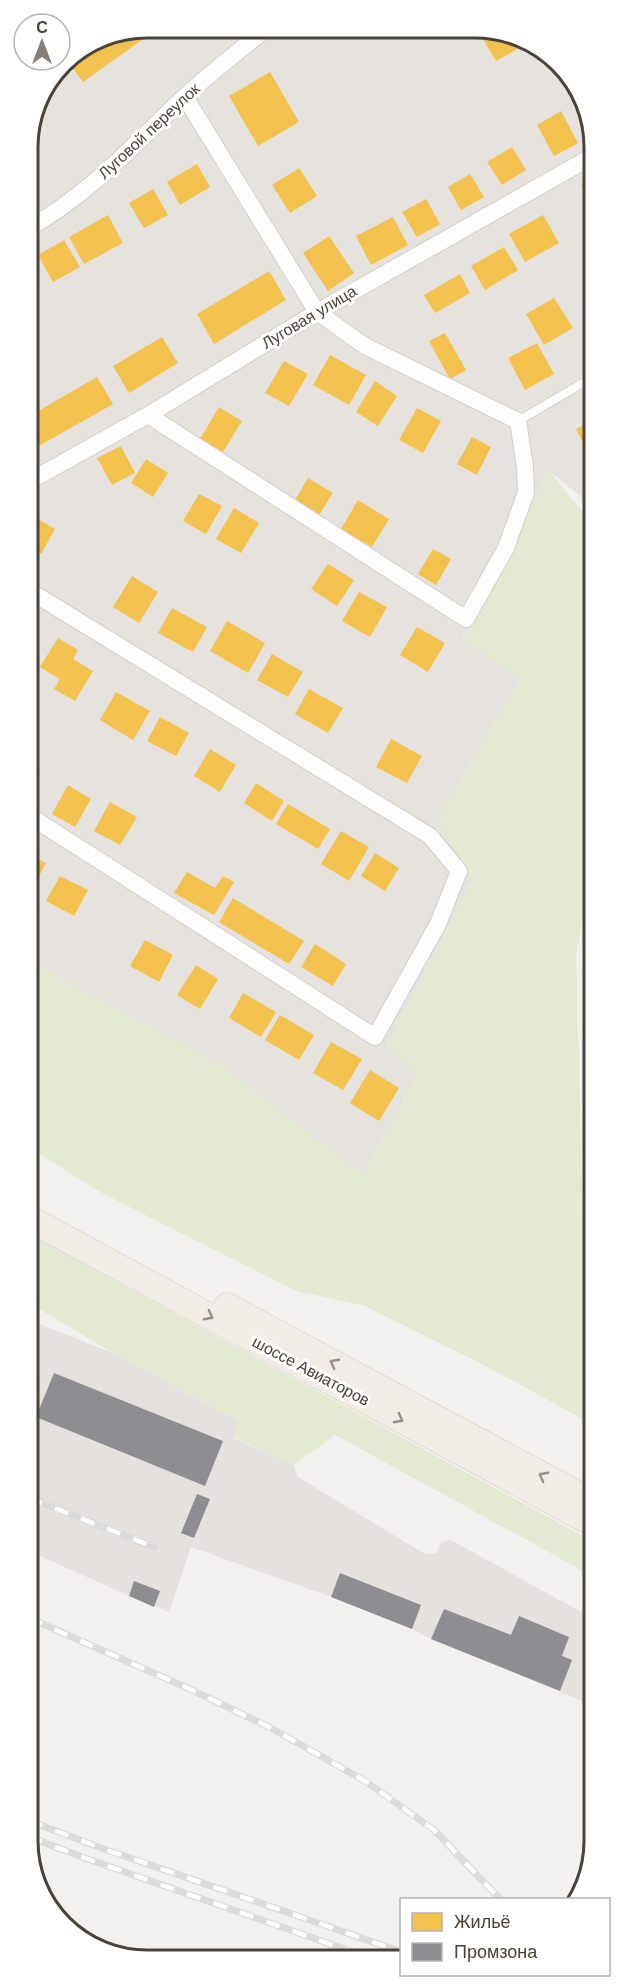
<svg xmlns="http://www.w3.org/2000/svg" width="622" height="1988" font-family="'DM Sans',sans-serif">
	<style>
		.residential { fill: #e6e2dd }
		.industrial { fill: #e5e1df }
		.green { fill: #e3ead1 }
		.homes { fill: #f2c14e }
		.industry { fill: #8d8d92 }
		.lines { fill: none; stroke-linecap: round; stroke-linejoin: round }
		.service-casing { stroke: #d1cfcc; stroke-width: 10 }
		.minor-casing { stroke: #d1cfcc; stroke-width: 18 }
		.primary-casing { stroke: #d4cabe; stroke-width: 27 }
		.service { stroke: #fdfdfd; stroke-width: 8 }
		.minor { stroke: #fdfdfd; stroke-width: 16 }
		.primary { stroke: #f1ede6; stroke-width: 26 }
		.rail-casing { stroke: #dbdbdb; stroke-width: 7 }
		.rail { stroke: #fff; stroke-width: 4.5; stroke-dasharray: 14; stroke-linecap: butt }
		.oneway { stroke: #958f87 }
		.labels { text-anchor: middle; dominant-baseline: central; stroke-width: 6; stroke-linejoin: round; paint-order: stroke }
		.street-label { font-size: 16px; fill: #49423a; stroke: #fff }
		.rim { fill: none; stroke: #49423a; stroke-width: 3 }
	</style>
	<rect width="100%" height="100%" fill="#f3f1ef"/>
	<!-- residential -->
	<path class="residential" d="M 147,27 L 499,29 L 560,62 L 593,124 L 593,507 L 548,470 L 511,551 L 463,638 L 520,679 L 438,817 L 473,880 L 387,1045 L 417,1076 L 363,1174 L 223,1067 L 28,960 L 27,139 L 36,101 L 62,62 L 101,36 Z"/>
	<!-- industrial -->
	<path class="industrial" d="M 29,1320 L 113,1353 L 239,1421 L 233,1438 L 294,1465 L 298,1477 L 425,1554 L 436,1553 L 441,1542 L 451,1540 L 594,1619 L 595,1706 L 431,1639 L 412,1629 L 331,1597 L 191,1547 L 169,1612 L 129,1596 L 29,1551 Z"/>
	<!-- green -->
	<path class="green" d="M 548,469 L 593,525 L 594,851 L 576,956 L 583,1224 L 594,1240 L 594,1425 L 478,1362 L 365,1306 L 296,1291 L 100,1192 L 28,1147 L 28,960 L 223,1067 L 363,1174 L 417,1076 L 387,1045 L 473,880 L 437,818 L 520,679 L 463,639 L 511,551 Z
		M 29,1234 L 594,1542 L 594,1577 L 335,1435 L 294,1465 L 233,1437 L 239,1421 L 113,1353 L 29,1303 Z"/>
	<!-- homes -->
	<path class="homes" d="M 147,27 L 160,27 L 83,82 L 66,59 L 101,36 Z
		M 489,29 L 499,29 L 516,39 L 521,47 L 496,61 L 480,34 Z
		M 270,72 L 299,122 L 258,146 L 229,96 Z
		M 561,111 L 578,143 L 554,156 L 537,125 Z
		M 512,147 L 526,170 L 502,185 L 487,162 Z
		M 197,164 L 210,187 L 180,205 L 167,182 Z
		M 299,168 L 317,196 L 290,213 L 272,185 Z
		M 470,174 L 484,197 L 461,210 L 448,187 Z
		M 593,177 L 593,206 L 581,184 Z
		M 153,189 L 168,215 L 144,228 L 129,203 Z
		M 426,199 L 440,224 L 417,237 L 402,212 Z
		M 108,215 L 123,243 L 84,264 L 69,237 Z
		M 543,215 L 559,243 L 525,262 L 509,234 Z
		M 393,217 L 408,245 L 371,265 L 356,236 Z
		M 329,236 L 354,273 L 328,291 L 303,253 Z
		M 64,240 L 80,267 L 53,282 L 38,255 Z
		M 504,247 L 518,270 L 485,290 L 471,266 Z
		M 269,271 L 286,300 L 214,344 L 197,314 Z
		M 27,274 L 37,289 L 27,295 Z
		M 460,274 L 470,293 L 435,313 L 424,295 Z
		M 554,298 L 573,328 L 544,345 L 526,314 Z
		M 445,333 L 466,370 L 450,379 L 429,341 Z
		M 162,337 L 178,363 L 129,393 L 113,366 Z
		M 537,343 L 554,374 L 525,390 L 508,358 Z
		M 330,355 L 366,375 L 349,405 L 313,385 Z
		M 284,361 L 308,374 L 289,406 L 265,393 Z
		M 97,377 L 113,404 L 37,447 L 28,430 L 28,417 Z
		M 375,381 L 397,396 L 378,426 L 356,412 Z
		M 219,407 L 242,421 L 223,452 L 200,439 Z
		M 417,408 L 441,421 L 423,453 L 399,440 Z
		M 593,420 L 593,457 L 591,458 L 576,429 Z
		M 472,437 L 491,447 L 477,475 L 457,464 Z
		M 121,446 L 135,473 L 112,485 L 97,458 Z
		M 146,459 L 168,473 L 153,497 L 131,483 Z
		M 308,478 L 333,493 L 319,515 L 295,500 Z
		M 199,494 L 222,506 L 206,534 L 183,521 Z
		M 358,500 L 389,519 L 372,547 L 341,529 Z
		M 234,508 L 259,523 L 241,553 L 216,539 Z
		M 28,513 L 55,529 L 41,554 L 28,546 Z
		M 433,549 L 451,559 L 436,585 L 418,574 Z
		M 328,564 L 354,580 L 337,606 L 311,589 Z
		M 132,576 L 158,592 L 139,623 L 113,607 Z
		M 359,592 L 387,607 L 370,637 L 342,621 Z
		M 172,608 L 207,627 L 193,652 L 158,633 Z
		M 227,621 L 265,643 L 248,673 L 210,651 Z
		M 417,627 L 445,643 L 428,672 L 400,655 Z
		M 58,638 L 78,650 L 73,659 L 93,671 L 75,701 L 54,689 L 60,679 L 40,667 Z
		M 272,654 L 303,672 L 288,697 L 257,680 Z
		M 309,689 L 343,708 L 328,733 L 295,714 Z
		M 116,692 L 150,711 L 133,740 L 100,720 Z
		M 160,717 L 189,733 L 176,756 L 147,741 Z
		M 391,739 L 422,756 L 407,783 L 376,767 Z
		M 210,749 L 236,765 L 220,792 L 194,776 Z
		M 28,766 L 40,773 L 28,792 Z
		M 256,783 L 284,801 L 272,821 L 244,803 Z
		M 68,785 L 91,799 L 75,827 L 52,814 Z
		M 110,802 L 137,817 L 120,845 L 94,831 Z
		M 288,804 L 330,829 L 318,849 L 276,824 Z
		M 341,831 L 369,847 L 349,881 L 321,864 Z
		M 375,853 L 399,868 L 385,891 L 361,876 Z
		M 28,854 L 46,863 L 32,889 L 28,886 Z
		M 187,872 L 215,888 L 223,876 L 234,882 L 214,915 L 174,893 Z
		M 60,876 L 88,890 L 74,916 L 46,901 Z
		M 233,898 L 304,941 L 289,964 L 219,922 Z
		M 145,940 L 173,955 L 159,982 L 130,966 Z
		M 315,944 L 346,964 L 333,986 L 301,967 Z
		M 196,965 L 218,979 L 200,1009 L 177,995 Z
		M 243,993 L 276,1012 L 261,1037 L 229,1018 Z
		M 280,1015 L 314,1035 L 299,1060 L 265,1040 Z
		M 331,1042 L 362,1059 L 343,1090 L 313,1073 Z
		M 370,1070 L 399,1088 L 379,1121 L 350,1103 Z"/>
	<!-- industry -->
	<path class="industry" d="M 54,1373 L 223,1441 L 205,1486 L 36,1417 Z
		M 197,1494 L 210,1499 L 194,1538 L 181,1533 Z
		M 340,1573 L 421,1605 L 412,1629 L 331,1597 Z
		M 134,1581 L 160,1591 L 154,1607 L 129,1596 Z
		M 444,1609 L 511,1635 L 519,1616 L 569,1637 L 562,1656 L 572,1660 L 560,1691 L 431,1639 Z"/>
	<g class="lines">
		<defs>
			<path id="service" d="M 518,421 L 593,377"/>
			<path id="minor" d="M 27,229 C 87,196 133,146 182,99 C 209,74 239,51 267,28
				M 148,415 L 466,619 L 506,548 L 526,492 L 525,467 L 518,421 L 365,346 L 317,312 L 185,97
				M 28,482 L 148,415 L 317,312 L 593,156
				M 28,590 L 430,836 L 459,871 L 438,924 L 375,1037 L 28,815"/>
			<path id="primary" d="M 28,1218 L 594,1524
				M 227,1306 L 594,1503"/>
		</defs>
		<!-- service casing -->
		<use href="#service" class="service-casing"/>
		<!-- minor casing -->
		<use href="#minor" class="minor-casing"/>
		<!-- primary casing -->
		<use href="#primary" class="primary-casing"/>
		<!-- service -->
		<use href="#service" class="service"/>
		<!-- minor -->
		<use href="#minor" class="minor"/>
		<!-- primary -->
		<use href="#primary" class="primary"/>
		<defs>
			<path id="rail" d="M 29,1498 L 154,1547
				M 29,1618 L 192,1690 L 271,1728 L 365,1781 L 434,1830 L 501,1900
				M 29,1821 L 107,1850 L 402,1952
				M 29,1837 L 85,1858 L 373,1959"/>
		</defs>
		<!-- rail casing -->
		<use href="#rail" class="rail-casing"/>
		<!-- rail -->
		<use href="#rail" class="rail"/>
	</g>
	<!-- one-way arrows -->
	<defs><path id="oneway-chevron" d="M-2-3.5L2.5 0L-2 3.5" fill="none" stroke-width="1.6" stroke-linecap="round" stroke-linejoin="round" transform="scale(1.5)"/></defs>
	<g class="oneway">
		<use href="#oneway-chevron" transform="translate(209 1316) rotate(28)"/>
		<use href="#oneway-chevron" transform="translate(334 1363) rotate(-152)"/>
		<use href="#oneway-chevron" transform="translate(399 1419) rotate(28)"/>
		<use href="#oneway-chevron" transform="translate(543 1476) rotate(-152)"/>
	</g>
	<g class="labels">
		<!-- street labels -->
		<g class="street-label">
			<text transform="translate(149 131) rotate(-43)">Луговой переулок</text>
			<text transform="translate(309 317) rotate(-31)">Луговая улица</text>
			<text transform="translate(311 1371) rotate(28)">шоссе Авиаторов</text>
		</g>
	</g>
	<!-- crop -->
	<path d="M0 0H622V1988H0ZM147 38H475A109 109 0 0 1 584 147V1841A109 109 0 0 1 475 1950H147A109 109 0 0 1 38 1841V147A109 109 0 0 1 147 38Z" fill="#fff" fill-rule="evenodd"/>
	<path class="rim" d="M147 38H475A109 109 0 0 1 584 147V1841A109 109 0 0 1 475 1950H147A109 109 0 0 1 38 1841V147A109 109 0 0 1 147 38Z"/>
	<!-- legend -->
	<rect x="400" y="1898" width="210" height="78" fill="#ffffff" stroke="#b6b3b0" stroke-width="1.5"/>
	<rect x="412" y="1913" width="30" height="18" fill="#f2c14e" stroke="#b6b3b0" stroke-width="1.5"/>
	<text x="454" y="1928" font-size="18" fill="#49423a">Жильё</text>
	<rect x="412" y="1943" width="30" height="18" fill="#8d8d92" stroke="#b6b3b0" stroke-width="1.5"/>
	<text x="454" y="1958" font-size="18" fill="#49423a">Промзона</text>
	<!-- north arrow -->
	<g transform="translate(42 42)"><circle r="28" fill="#ffffff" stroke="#b6b3b0" stroke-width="1.5"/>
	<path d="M0-4.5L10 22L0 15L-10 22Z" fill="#847f79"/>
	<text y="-9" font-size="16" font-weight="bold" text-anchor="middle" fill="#49423a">С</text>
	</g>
</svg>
